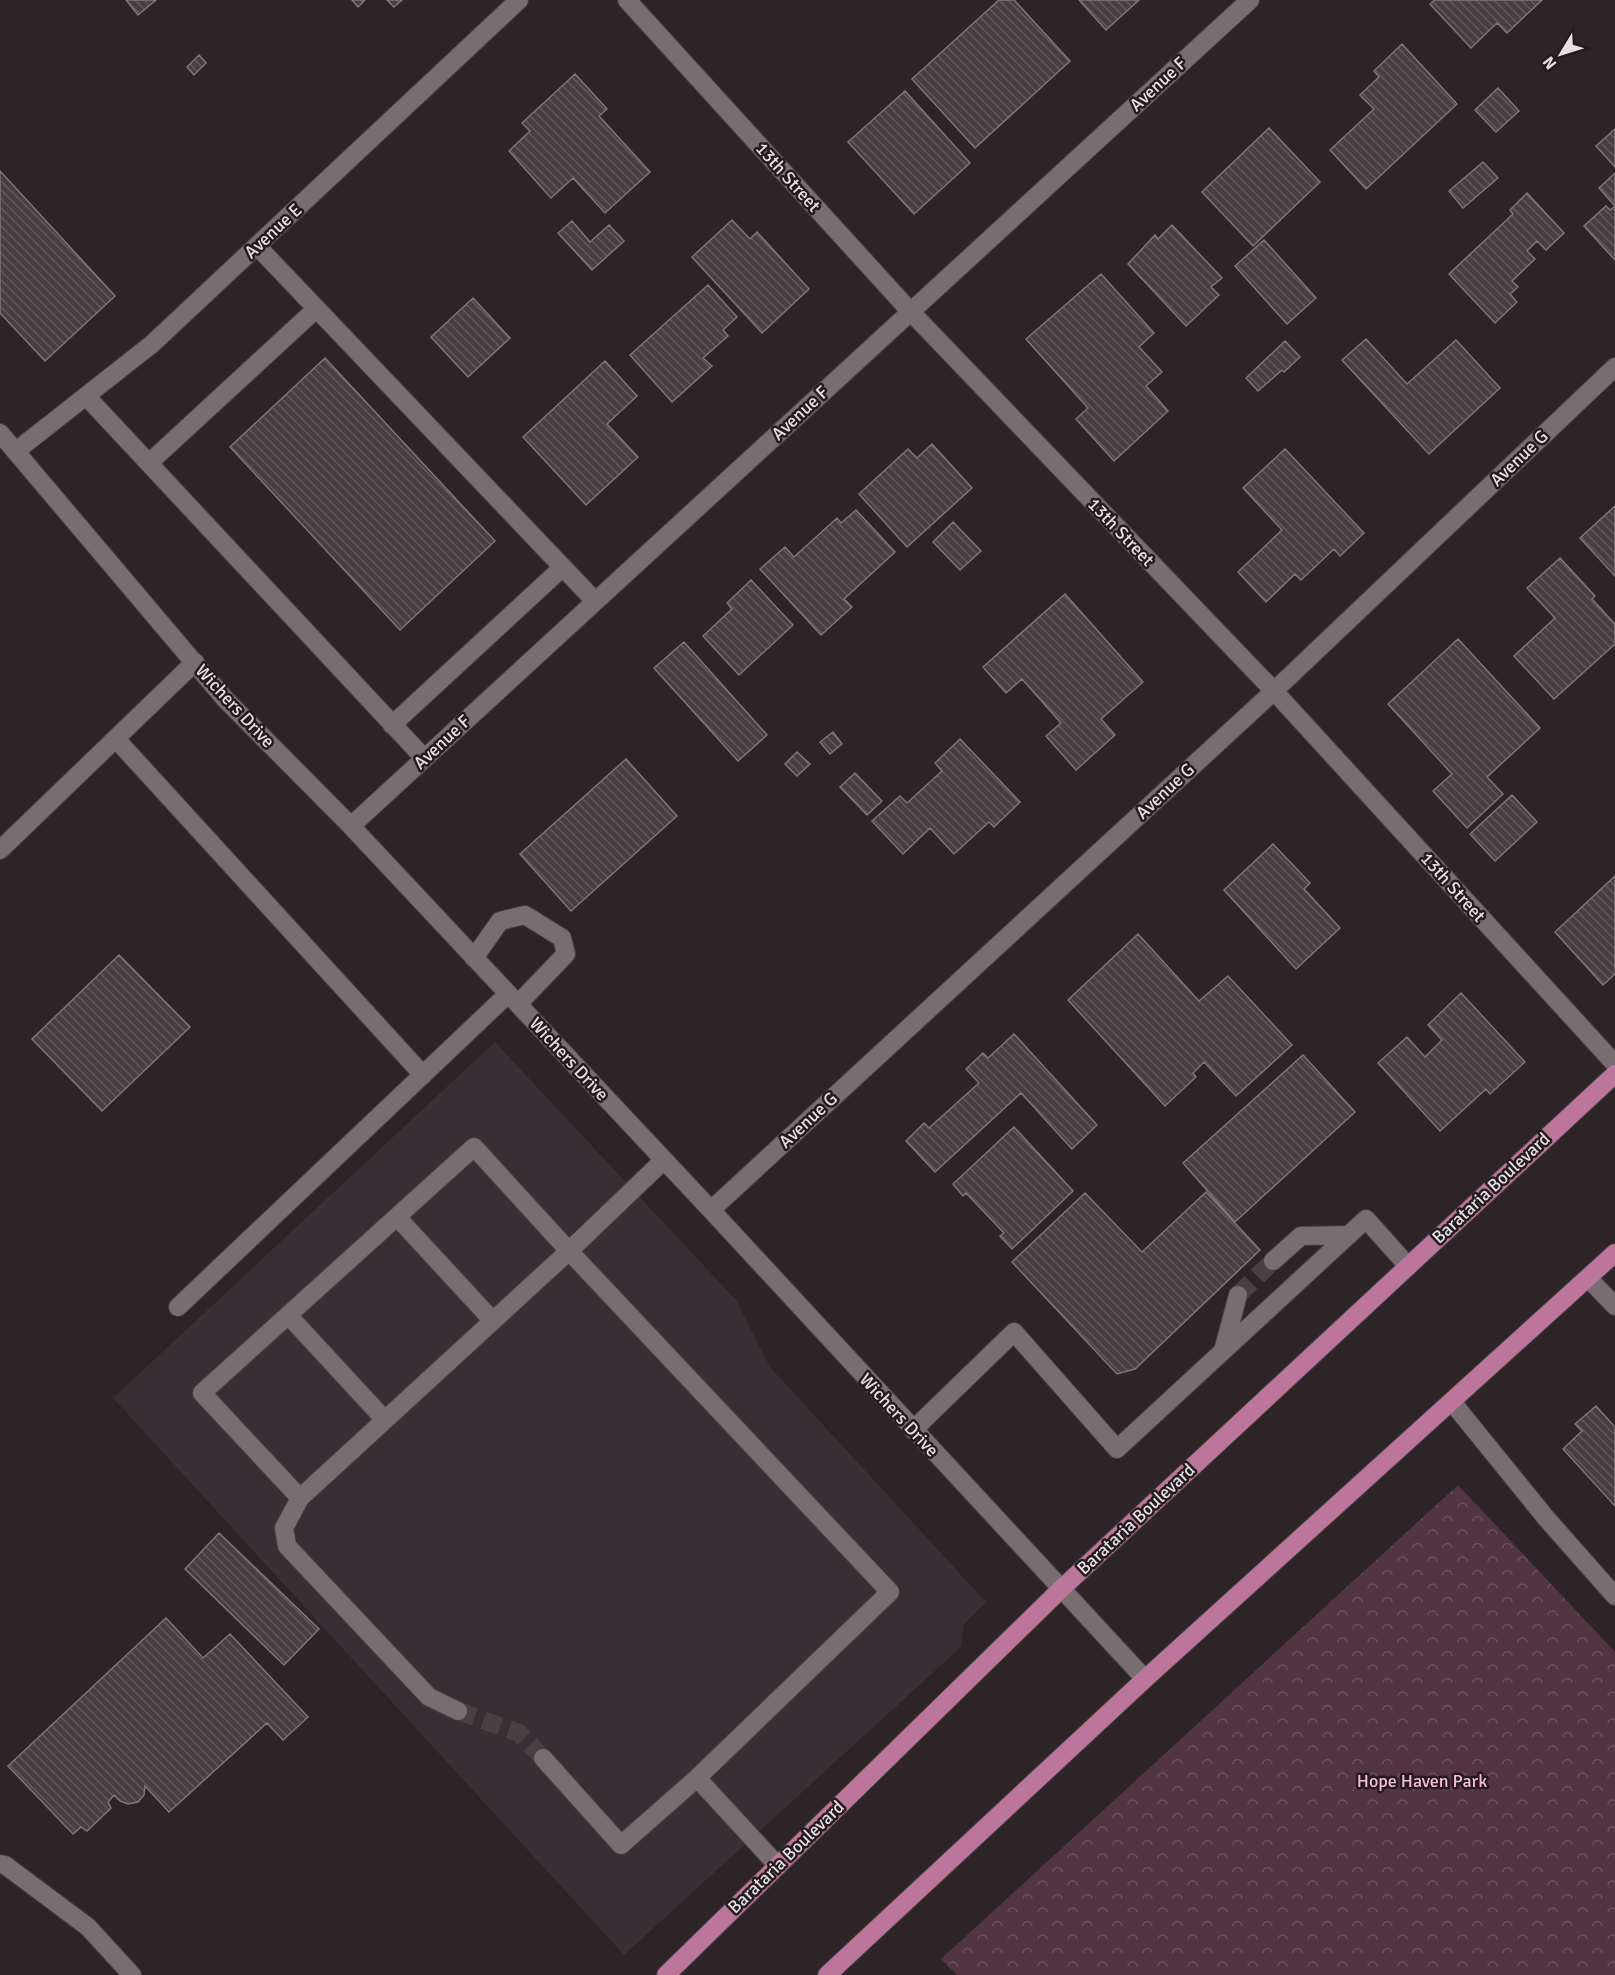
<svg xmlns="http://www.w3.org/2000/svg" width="1615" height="1975" font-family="Signika,sans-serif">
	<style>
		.built { fill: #3b2d34 }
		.park { fill: url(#park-crowns) }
		.building { fill: url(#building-back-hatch); stroke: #80757a; stroke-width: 1.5 }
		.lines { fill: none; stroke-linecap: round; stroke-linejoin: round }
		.minor-tunnel { stroke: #494044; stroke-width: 18; stroke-dasharray: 18 9; stroke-linecap: butt }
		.minor-casing { stroke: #474043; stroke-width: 20 }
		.major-casing { stroke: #474043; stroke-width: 20 }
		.minor { stroke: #786e72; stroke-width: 18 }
		.major { stroke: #bd769b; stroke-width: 18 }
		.labels { text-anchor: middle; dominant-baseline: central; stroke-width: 5; stroke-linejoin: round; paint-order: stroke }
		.street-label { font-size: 18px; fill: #e6e0e2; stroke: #231b1e }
		.park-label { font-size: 18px; fill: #fabcd9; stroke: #231b1e }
	</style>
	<defs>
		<pattern id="park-crowns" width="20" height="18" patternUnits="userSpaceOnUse" patternTransform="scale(1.5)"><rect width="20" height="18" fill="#523443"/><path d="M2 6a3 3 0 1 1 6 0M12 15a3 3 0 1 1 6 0" fill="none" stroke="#6b515e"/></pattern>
		<pattern id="building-back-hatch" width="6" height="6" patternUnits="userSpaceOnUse" patternTransform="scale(1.5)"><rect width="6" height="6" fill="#473d42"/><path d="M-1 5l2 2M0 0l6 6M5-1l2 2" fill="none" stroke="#62595d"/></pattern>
	</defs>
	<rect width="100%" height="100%" fill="#2d2428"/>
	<!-- built -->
	<path class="built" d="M 495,1042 L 736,1300 L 770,1367 L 986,1602 L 964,1624 L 961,1647 L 624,1955 L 113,1398 Z"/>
	<!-- park -->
	<path class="park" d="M 1458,1485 L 1615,1652 L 1615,1975 L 957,1975 L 941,1959 Z"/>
	<!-- building -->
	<path class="building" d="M 126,0 L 156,0 L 138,15 Z
		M 352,0 L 365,0 L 358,7 Z
		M 387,0 L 402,0 L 394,7 Z
		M 999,0 L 1014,0 L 1070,61 L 975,148 L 912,79 Z
		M 1079,0 L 1139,0 L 1106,30 Z
		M 1435,0 L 1542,0 L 1507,33 L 1497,23 L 1471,48 L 1430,4 Z
		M 1402,44 L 1457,104 L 1366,189 L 1330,150 L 1374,109 L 1360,95 L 1379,77 L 1374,71 Z
		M 199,55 L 206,63 L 194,75 L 187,67 Z
		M 575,74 L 607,109 L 599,116 L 650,172 L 605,213 L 573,178 L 551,198 L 509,151 L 530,131 L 522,123 Z
		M 1498,88 L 1519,111 L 1496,132 L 1475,110 Z
		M 905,91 L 970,163 L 914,214 L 848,142 Z
		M 1269,128 L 1320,182 L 1253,246 L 1202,192 Z
		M 1615,129 L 1615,167 L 1596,146 Z
		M 1483,162 L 1498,178 L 1463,208 L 1449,191 Z
		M 0,171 L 115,296 L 45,361 L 0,313 Z
		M 1615,173 L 1615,260 L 1584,226 L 1606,206 L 1610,210 L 1615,206 L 1599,188 Z
		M 1527,193 L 1564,233 L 1546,250 L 1537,241 L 1527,251 L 1535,259 L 1512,281 L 1518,287 L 1510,294 L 1517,302 L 1495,323 L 1449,274 L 1513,214 L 1510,210 Z
		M 732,220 L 750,239 L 757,232 L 809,289 L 762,333 L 692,257 Z
		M 572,221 L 590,242 L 609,225 L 624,241 L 592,270 L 558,233 Z
		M 1172,225 L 1222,278 L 1211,287 L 1219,295 L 1186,326 L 1128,264 L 1155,235 L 1158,239 Z
		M 1264,240 L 1316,298 L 1287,324 L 1235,266 Z
		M 1101,274 L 1154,333 L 1139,347 L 1162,372 L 1146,386 L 1168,411 L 1114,461 L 1076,419 L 1088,408 L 1026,339 Z
		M 708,285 L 737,317 L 723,330 L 728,336 L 703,358 L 712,366 L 672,402 L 630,355 Z
		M 473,298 L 510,338 L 468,377 L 431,337 Z
		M 1366,339 L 1407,384 L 1456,340 L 1500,388 L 1429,454 L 1342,360 Z
		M 1285,341 L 1300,357 L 1284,372 L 1282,370 L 1258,391 L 1246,378 Z
		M 325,358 L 495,541 L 400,630 L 230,447 Z
		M 605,361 L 637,396 L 607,424 L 638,457 L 586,505 L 523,437 Z
		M 932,444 L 972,488 L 907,547 L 859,494 L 908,449 L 917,458 Z
		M 1285,449 L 1364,533 L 1340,556 L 1334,549 L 1301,580 L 1295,574 L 1266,602 L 1238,572 L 1282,530 L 1243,488 Z
		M 1615,506 L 1615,576 L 1580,538 Z
		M 856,510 L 895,552 L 844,599 L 852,607 L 821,635 L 760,569 L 785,547 L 794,557 L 837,518 L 841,523 Z
		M 953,522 L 981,551 L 960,570 L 933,542 Z
		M 1560,558 L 1595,596 L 1592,599 L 1615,624 L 1615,644 L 1554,699 L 1514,656 L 1555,618 L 1527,588 Z
		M 751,580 L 793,625 L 739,675 L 703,636 L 732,609 L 727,603 Z
		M 1065,594 L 1143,682 L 1101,719 L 1115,735 L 1076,770 L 1046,736 L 1061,723 L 1022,679 L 1006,693 L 983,667 Z
		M 1458,639 L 1540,728 L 1487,777 L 1503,794 L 1467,828 L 1433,791 L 1452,774 L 1388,704 Z
		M 684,642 L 767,735 L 738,761 L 654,668 Z
		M 833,732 L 842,744 L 830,754 L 820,742 Z
		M 960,739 L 1020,802 L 994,827 L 989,822 L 954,854 L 930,828 L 903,854 L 872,821 L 900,796 L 907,803 L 942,771 L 935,763 Z
		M 797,752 L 810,764 L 797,776 L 785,764 Z
		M 626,759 L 677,816 L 571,911 L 520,854 Z
		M 855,773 L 882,801 L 867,815 L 840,787 Z
		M 1512,795 L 1537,822 L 1495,861 L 1470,834 Z
		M 1273,844 L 1310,883 L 1304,889 L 1340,928 L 1296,969 L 1224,890 Z
		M 1615,876 L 1615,974 L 1603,985 L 1555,932 Z
		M 1138,934 L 1199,1001 L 1228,976 L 1292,1045 L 1236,1096 L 1204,1062 L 1193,1073 L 1196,1077 L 1165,1106 L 1068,1000 Z
		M 119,955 L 190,1027 L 102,1111 L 32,1039 Z
		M 1461,993 L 1525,1062 L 1490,1094 L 1486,1089 L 1440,1131 L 1378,1063 L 1407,1037 L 1425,1057 L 1442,1040 L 1428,1025 Z
		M 1014,1034 L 1097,1125 L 1072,1149 L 1021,1093 L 935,1172 L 906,1141 L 924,1123 L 929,1128 L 979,1083 L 966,1069 L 983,1053 L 988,1058 Z
		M 1303,1055 L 1355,1112 L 1235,1222 L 1183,1163 Z
		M 1014,1127 L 1073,1191 L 1012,1249 L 1000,1236 L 1004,1233 L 966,1193 L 963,1196 L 953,1184 Z
		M 1206,1192 L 1260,1250 L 1135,1369 L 1117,1374 L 1012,1262 L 1085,1193 L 1142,1252 Z
		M 1596,1406 L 1615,1427 L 1615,1506 L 1563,1449 L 1582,1431 L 1575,1424 Z
		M 219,1533 L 319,1629 L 284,1665 L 185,1569 Z
		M 166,1618 L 203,1658 L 230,1634 L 308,1717 L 283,1740 L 267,1723 L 169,1812 L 145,1786 L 144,1795 L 138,1802 L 128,1804 L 120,1801 L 114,1795 L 108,1802 L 111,1808 L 87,1831 L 81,1827 L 73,1834 L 8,1766 Z"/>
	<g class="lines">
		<!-- minor-tunnel -->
		<path class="minor-tunnel" d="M 1238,1295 L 1273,1261
			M 458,1711 L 519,1733 L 543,1758"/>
		<defs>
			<path id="minor" d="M 627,0 L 910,311 L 1274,691 L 1615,1064
				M 257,246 L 595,601
				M 86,396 L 424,758
				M 0,433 L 225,699 L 351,826 L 711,1210 L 1145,1679
				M 16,451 L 152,344 L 519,0
				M 149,463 L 316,309
				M 392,725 L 563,567
				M 116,739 L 423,1075
				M 351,826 L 1250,0
				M 0,850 L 195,662
				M 474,958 L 500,921 L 525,915 L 562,938 L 566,954 L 518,1004
				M 711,1210 L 1274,691 L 1615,367
				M 397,1217 L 493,1321
				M 1273,1261 L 1301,1236 L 1349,1235
				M 1588,1278 L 1615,1306
				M 178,1307 L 508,994
				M 288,1315 L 385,1420
				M 1223,1351 L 1238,1295
				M 1452,1402 L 1546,1518 L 1615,1596
				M 913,1430 L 1014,1332 L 1117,1449 L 1366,1219 L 1408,1266
				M 300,1498 L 284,1528 L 287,1546 L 429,1697 L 458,1711
				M 543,1758 L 621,1845 L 697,1778 L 890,1592 L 569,1251 L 474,1147 L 202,1393 L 300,1498 L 569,1251 L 664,1160
				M 697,1778 L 778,1866
				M 0,1864 L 5,1865 L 88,1927 L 132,1975"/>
			<path id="major" d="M 666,1975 L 1060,1590 L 1615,1074
				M 827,1975 L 1145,1679 L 1615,1253"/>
		</defs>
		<!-- minor casing -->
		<use href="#minor" class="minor-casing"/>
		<!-- major casing -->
		<use href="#major" class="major-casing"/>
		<!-- minor -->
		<use href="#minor" class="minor"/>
		<!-- major -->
		<use href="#major" class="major"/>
	</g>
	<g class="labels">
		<!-- street labels -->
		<g class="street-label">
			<text transform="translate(1158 84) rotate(-43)">Avenue F</text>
			<text transform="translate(788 177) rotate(48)">13th Street</text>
			<text transform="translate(273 231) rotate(-43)">Avenue E</text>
			<text transform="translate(800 413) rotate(-43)">Avenue F</text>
			<text transform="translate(1519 458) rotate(-44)">Avenue G</text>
			<text transform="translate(1121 532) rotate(46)">13th Street</text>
			<text transform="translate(235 706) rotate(47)">Wichers Drive</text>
			<text transform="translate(442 742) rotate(-43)">Avenue F</text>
			<text transform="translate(1165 791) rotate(-43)">Avenue G</text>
			<text transform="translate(1453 887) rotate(48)">13th Street</text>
			<text transform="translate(569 1059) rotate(47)">Wichers Drive</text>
			<text transform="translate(808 1120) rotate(-43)">Avenue G</text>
			<text transform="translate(1491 1188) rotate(-43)">Barataria Boulevard</text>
			<text transform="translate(899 1415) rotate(47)">Wichers Drive</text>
			<text transform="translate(1136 1519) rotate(-43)">Barataria Boulevard</text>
			<text transform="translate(786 1857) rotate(-44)">Barataria Boulevard</text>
		</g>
		<!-- park labels -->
		<g class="park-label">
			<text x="1422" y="1781">Hope Haven Park</text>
		</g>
	</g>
	<!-- north arrow -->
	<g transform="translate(1561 54) rotate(232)" stroke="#231b1e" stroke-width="4.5" paint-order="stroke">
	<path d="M0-4.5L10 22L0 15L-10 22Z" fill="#e6e0e2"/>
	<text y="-9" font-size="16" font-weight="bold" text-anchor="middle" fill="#e6e0e2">N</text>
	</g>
</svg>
